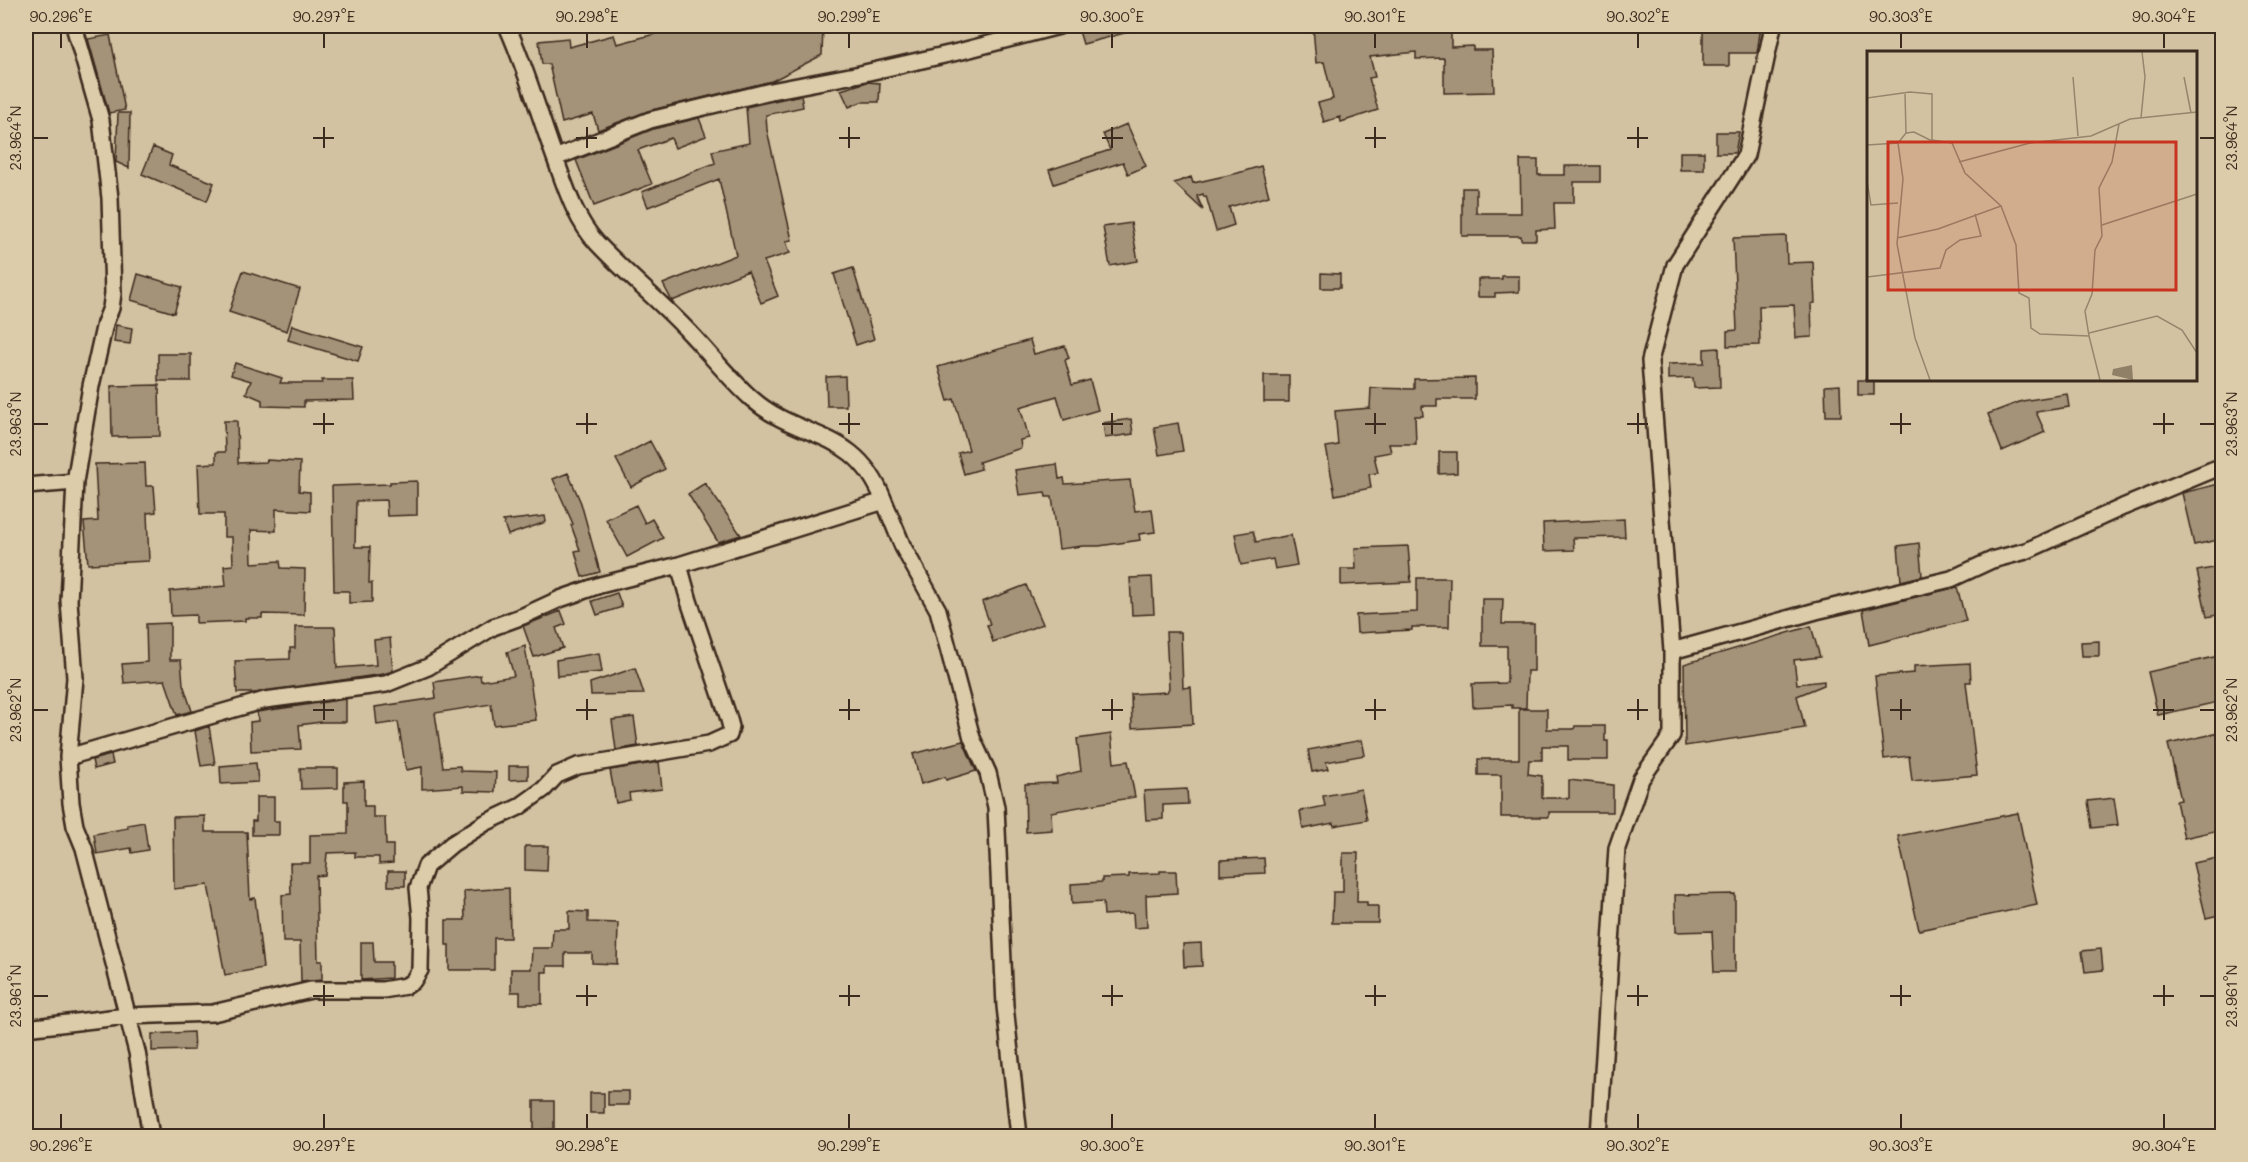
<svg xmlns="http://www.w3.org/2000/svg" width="2248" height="1162" font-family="Mali,sans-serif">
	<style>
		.building { fill: #a49378; stroke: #3b2a1e; stroke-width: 1.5 }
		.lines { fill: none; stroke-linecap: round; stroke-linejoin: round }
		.minor-casing { stroke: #3b2a1e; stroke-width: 20 }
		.minor { stroke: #ddcca9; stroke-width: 15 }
		.ticks { fill: none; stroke: #3b2a1e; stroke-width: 2 }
		.inset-road { fill: none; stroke: #96856d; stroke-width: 1.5 }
		.view { fill: #c8321e; fill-opacity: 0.15; stroke: #c8321e; stroke-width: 3 }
		.inset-edge { fill: none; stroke: #3b2a1e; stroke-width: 3 }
		.neatline { fill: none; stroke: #3b2a1e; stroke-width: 2 }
		.ticks-label { font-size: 15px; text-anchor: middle; fill: #3b2a1e }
	</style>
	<rect width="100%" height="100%" fill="#d3c2a1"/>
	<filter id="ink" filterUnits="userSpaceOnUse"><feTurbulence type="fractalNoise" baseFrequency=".0167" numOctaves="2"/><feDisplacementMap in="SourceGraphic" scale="12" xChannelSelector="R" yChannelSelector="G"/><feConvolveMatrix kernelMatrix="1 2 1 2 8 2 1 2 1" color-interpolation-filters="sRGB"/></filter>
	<g filter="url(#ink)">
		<!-- building -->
		<path class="building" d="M 685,26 L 823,26 L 822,55 L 772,81 L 648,111 L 598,130 L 593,114 L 562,123 L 549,64 L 542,64 L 539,41 L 568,38 L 569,47 L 614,35 L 617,44 Z
			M 1101,26 L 1135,26 L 1136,30 L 1083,44 L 1079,31 Z
			M 1328,26 L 1451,26 L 1451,47 L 1473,46 L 1473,50 L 1492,50 L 1494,92 L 1444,93 L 1444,58 L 1416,59 L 1416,52 L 1370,57 L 1375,77 L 1369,78 L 1378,110 L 1341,122 L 1340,117 L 1324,122 L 1318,103 L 1333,99 L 1324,62 L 1316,63 L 1313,27 Z
			M 1703,26 L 1761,26 L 1757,53 L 1729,53 L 1729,66 L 1703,66 Z
			M 110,35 L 125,110 L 109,113 L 88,39 Z
			M 867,82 L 880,83 L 879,102 L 861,102 L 849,107 L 841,90 Z
			M 801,95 L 803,107 L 766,115 L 767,130 L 792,240 L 786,241 L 790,253 L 764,261 L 778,296 L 761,303 L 748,271 L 672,301 L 663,284 L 736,255 L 719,179 L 648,207 L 642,192 L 715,163 L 712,151 L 749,143 L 746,107 Z
			M 118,113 L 130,113 L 129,168 L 116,162 Z
			M 699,118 L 706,136 L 675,148 L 671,138 L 638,150 L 652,184 L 594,206 L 576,160 L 653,129 Z
			M 1127,124 L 1146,166 L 1128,174 L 1123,162 L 1054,184 L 1049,170 L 1110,150 L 1103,134 Z
			M 1716,132 L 1739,132 L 1735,153 L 1716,153 Z
			M 153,147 L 172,155 L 169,165 L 214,183 L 207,201 L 142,174 Z
			M 1680,152 L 1704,152 L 1704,170 L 1680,170 Z
			M 1520,160 L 1538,160 L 1538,175 L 1565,175 L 1565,166 L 1600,166 L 1600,182 L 1574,182 L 1574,203 L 1554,203 L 1555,229 L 1536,230 L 1536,240 L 1521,240 L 1521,236 L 1462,236 L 1462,188 L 1476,188 L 1476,213 L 1521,213 Z
			M 1261,166 L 1269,196 L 1229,207 L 1234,225 L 1216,231 L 1206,196 L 1204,197 L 1203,194 L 1197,196 L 1203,210 L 1174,183 L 1191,177 L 1193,183 L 1238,173 Z
			M 1131,223 L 1138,261 L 1110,266 L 1103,227 Z
			M 1786,236 L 1787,263 L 1813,262 L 1815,303 L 1811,304 L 1812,337 L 1796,338 L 1794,305 L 1759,306 L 1760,345 L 1727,346 L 1727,331 L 1737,330 L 1733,238 Z
			M 853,268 L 874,339 L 856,345 L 834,274 Z
			M 243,271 L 300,289 L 287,331 L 229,312 Z
			M 1321,273 L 1340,274 L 1340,288 L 1321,288 Z
			M 138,274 L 182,287 L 174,313 L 131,300 Z
			M 1502,276 L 1519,276 L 1519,292 L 1495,293 L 1495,297 L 1478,297 L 1478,279 L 1502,279 Z
			M 116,325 L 132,328 L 130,344 L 114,342 Z
			M 292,325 L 363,347 L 358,361 L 288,340 Z
			M 1030,340 L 1034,354 L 1065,346 L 1069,358 L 1065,360 L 1072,385 L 1090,380 L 1098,410 L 1064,420 L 1057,396 L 1020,407 L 1029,438 L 1020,440 L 1021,448 L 979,462 L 981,469 L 964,474 L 958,453 L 969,450 L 954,399 L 948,401 L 938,367 Z
			M 1719,348 L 1720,387 L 1694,388 L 1693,378 L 1668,379 L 1668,364 L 1704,363 L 1704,349 Z
			M 158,354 L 191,354 L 191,381 L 158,381 Z
			M 235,363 L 282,378 L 280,383 L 322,383 L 322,380 L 353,380 L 354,400 L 304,401 L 304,407 L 262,406 L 262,400 L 246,393 L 251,381 L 231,375 Z
			M 1264,375 L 1289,375 L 1289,402 L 1264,402 Z
			M 845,376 L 846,406 L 827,406 L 826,377 Z
			M 1475,378 L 1475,399 L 1437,399 L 1437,406 L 1422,406 L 1423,416 L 1415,416 L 1416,444 L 1389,444 L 1391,452 L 1374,455 L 1378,473 L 1369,474 L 1371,488 L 1335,495 L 1326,447 L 1338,445 L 1335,411 L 1370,408 L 1371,388 L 1414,389 L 1414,379 Z
			M 1858,380 L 1874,380 L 1874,395 L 1858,395 Z
			M 159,385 L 160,436 L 112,437 L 111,386 Z
			M 1840,385 L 1841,416 L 1826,416 L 1825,386 Z
			M 2067,394 L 2069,407 L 2036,412 L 2045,432 L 2002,451 L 1988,414 L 2022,401 Z
			M 1131,419 L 1133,434 L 1105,438 L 1103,423 Z
			M 224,421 L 237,421 L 238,463 L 266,462 L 267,460 L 300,462 L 299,491 L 310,492 L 310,511 L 276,509 L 276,531 L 251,530 L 252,563 L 280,561 L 281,568 L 305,569 L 304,615 L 262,614 L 262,618 L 245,618 L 245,621 L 196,623 L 196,615 L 171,616 L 170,591 L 226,586 L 224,566 L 233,565 L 232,537 L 224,537 L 224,514 L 200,514 L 198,464 L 216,463 L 216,452 L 225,452 Z
			M 1178,423 L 1183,451 L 1159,455 L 1154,427 Z
			M 650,441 L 665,469 L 631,487 L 616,459 Z
			M 1439,452 L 1457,452 L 1457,473 L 1439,474 Z
			M 145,463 L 146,486 L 154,486 L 156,512 L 147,513 L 149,561 L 88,564 L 84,522 L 98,521 L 95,464 Z
			M 1057,464 L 1059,479 L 1064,478 L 1065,484 L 1130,480 L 1135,511 L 1152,509 L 1155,532 L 1139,534 L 1140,540 L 1099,546 L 1083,546 L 1059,549 L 1052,497 L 1046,497 L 1045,492 L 1019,495 L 1015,470 Z
			M 568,473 L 581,503 L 600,572 L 582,577 L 575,551 L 580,550 L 571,525 L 573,524 L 553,479 Z
			M 417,481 L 417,515 L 387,516 L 386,500 L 356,501 L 355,547 L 370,547 L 369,583 L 372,583 L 372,602 L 349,603 L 349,591 L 334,591 L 332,486 L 390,484 L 390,482 Z
			M 705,483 L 741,535 L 718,542 L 688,494 Z
			M 2223,483 L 2223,539 L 2194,545 L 2182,493 Z
			M 636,505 L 645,523 L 652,519 L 663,538 L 627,557 L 606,519 Z
			M 545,516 L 546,522 L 508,535 L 503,521 Z
			M 1624,519 L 1625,537 L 1573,538 L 1574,550 L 1544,551 L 1543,523 Z
			M 1253,531 L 1256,542 L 1291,535 L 1297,565 L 1275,569 L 1273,559 L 1241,565 L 1235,534 Z
			M 1919,543 L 1922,576 L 1901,581 L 1898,546 Z
			M 1408,546 L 1411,582 L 1341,585 L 1341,569 L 1356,569 L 1355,548 Z
			M 2223,566 L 2223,614 L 2207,617 L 2197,571 Z
			M 1152,577 L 1154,614 L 1132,615 L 1130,578 Z
			M 1417,578 L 1450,578 L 1449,627 L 1412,627 L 1412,630 L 1357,633 L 1356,615 L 1417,612 Z
			M 1026,585 L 1043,624 L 993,642 L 987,625 L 990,624 L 982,602 Z
			M 1957,587 L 1966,621 L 1869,645 L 1863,610 Z
			M 617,593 L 622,607 L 597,615 L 592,601 Z
			M 1482,599 L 1503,599 L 1502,624 L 1534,624 L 1534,671 L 1527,671 L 1526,708 L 1512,708 L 1512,705 L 1473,707 L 1472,684 L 1507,683 L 1507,646 L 1482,646 Z
			M 561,611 L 566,624 L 556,628 L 563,648 L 534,657 L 523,626 Z
			M 170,623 L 170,660 L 181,660 L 183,684 L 192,711 L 177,715 L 165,680 L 124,683 L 122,664 L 147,662 L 146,624 Z
			M 1811,626 L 1820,657 L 1794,660 L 1797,684 L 1824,681 L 1824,685 L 1797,696 L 1805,728 L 1685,746 L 1684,664 Z
			M 295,627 L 335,627 L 337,668 L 376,665 L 374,640 L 390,638 L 393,671 L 383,674 L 255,693 L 237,693 L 235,661 L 290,659 L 290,648 L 295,648 Z
			M 1166,632 L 1181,632 L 1183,688 L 1191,687 L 1193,724 L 1132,728 L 1131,694 L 1167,692 L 1169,688 Z
			M 2099,641 L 2099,656 L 2082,656 L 2081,642 Z
			M 525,646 L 536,720 L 494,725 L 491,704 L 435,713 L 443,767 L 460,766 L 461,771 L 496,772 L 495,792 L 463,791 L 463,786 L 422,789 L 422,767 L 406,770 L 398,722 L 377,725 L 375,707 L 436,698 L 434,682 L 480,675 L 481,681 L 514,676 L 507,652 Z
			M 599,653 L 602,672 L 557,676 L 556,660 Z
			M 2223,655 L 2223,701 L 2158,715 L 2148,672 Z
			M 1970,663 L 1971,682 L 1966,682 L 1977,775 L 1912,781 L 1909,756 L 1884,759 L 1875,676 L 1914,673 L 1914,666 Z
			M 635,668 L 644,694 L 591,695 L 590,683 Z
			M 346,699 L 346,722 L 321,722 L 299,725 L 301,749 L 251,751 L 250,722 L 258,721 L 257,712 Z
			M 1519,709 L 1547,709 L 1547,729 L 1574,729 L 1575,726 L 1605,726 L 1605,741 L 1608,741 L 1608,760 L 1568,760 L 1568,746 L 1542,746 L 1542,760 L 1529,760 L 1528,774 L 1542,776 L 1542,798 L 1569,798 L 1569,780 L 1613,785 L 1613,812 L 1549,812 L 1549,817 L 1501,817 L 1501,775 L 1478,775 L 1478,759 L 1519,759 Z
			M 634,717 L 638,746 L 616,750 L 612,720 Z
			M 209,726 L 215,764 L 201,766 L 195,731 Z
			M 2223,732 L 2223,829 L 2184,838 L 2176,801 L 2181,800 L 2168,744 Z
			M 1111,734 L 1114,763 L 1128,761 L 1135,797 L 1051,812 L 1052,830 L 1026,832 L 1025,784 L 1057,783 L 1056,777 L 1081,771 L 1077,739 Z
			M 1362,740 L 1365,755 L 1326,762 L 1328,769 L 1312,772 L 1308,750 Z
			M 963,741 L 976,771 L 946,780 L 945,777 L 921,784 L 913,754 Z
			M 111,755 L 113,764 L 94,769 L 92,760 Z
			M 659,762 L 662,789 L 629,793 L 630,800 L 616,803 L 610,770 Z
			M 256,763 L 258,782 L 221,784 L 220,766 Z
			M 509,766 L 528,766 L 528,779 L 509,780 Z
			M 300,768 L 338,768 L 338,788 L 301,789 Z
			M 364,781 L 364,806 L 373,806 L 373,817 L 385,817 L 386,845 L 393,845 L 393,863 L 379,864 L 379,857 L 355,857 L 355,852 L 327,853 L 325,875 L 316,876 L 318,961 L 322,961 L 322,980 L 301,982 L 300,942 L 283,942 L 282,895 L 291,894 L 290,863 L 310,863 L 310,835 L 348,834 L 348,801 L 344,801 L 344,782 Z
			M 1187,789 L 1188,804 L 1163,805 L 1163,819 L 1146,820 L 1144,791 Z
			M 1361,789 L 1367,820 L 1334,826 L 1333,823 L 1303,829 L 1300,811 L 1325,806 L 1323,796 Z
			M 256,797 L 274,797 L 274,821 L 279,821 L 279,835 L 252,835 L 252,821 L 256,821 Z
			M 2114,798 L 2118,825 L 2092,828 L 2088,801 Z
			M 2018,813 L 2037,905 L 1919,930 L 1898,836 Z
			M 205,816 L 205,832 L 247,832 L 250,899 L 255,898 L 263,968 L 225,975 L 208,885 L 174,889 L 173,817 Z
			M 144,822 L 148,850 L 132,853 L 131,848 L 97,854 L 94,834 L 128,828 L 127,825 Z
			M 525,846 L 548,846 L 547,871 L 525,870 Z
			M 1343,853 L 1358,853 L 1357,902 L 1367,902 L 1367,906 L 1378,906 L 1378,923 L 1332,923 L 1333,892 L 1343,892 Z
			M 2223,857 L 2223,914 L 2206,918 L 2193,863 Z
			M 1264,858 L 1265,873 L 1220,875 L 1220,860 Z
			M 388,871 L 405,871 L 405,886 L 388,886 Z
			M 1160,871 L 1176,871 L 1177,893 L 1146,895 L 1147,927 L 1134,928 L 1133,913 L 1104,915 L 1103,902 L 1072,904 L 1071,884 L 1102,882 L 1102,878 L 1129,877 L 1129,874 L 1160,873 Z
			M 509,888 L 510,938 L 494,938 L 494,970 L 449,970 L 449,945 L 446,945 L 446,920 L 465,920 L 464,891 Z
			M 1735,894 L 1735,972 L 1714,972 L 1712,931 L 1676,932 L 1675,895 Z
			M 569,911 L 588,912 L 588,922 L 618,923 L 617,964 L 592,963 L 592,953 L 565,953 L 565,966 L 547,966 L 547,972 L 542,972 L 542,1004 L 520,1004 L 520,992 L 511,992 L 511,969 L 531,969 L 532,948 L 552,948 L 553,929 L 569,929 Z
			M 361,942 L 373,942 L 374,962 L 391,962 L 391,978 L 361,980 Z
			M 1201,943 L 1202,966 L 1184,967 L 1183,944 Z
			M 2101,949 L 2103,970 L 2085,972 L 2082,951 Z
			M 193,1032 L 194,1050 L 152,1051 L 152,1034 Z
			M 608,1091 L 629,1091 L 629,1105 L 608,1105 Z
			M 590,1093 L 604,1093 L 604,1113 L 590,1113 Z
			M 534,1101 L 554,1101 L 554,1129 L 534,1130 Z"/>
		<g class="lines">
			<defs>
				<path id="minor" d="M 74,26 L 101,120 L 110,198 L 113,293 L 111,308 L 105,323 L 91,386 L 75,482 L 69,601 L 75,678 L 68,757 L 71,803 L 75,826 L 84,848 L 137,1052 L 151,1136
					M 555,158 L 650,120 L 771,91 L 860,74 L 962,51 L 1059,26
					M 26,486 L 75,482
					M 884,501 L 903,547 L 938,610 L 972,738 L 988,773 L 996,807 L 1005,1006 L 1019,1136
					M 1672,651 L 1816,611 L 1951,579 L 1992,560 L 2026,551 L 2123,507 L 2222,466
					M 68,757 L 265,700 L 386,684 L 428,667 L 493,627 L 523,616 L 560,599 L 600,585 L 679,565 L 884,501 C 855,426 800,442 751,398 C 729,378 710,354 689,332 C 660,301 626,274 597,243 C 575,219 566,188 555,158 C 539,114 526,68 507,26
					M 26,1028 L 127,1016 L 213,1013 L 311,990 L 383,990 L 406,986 L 413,981 L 420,970 L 421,918 L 418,888 L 426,866 L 452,844 L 485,823 L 519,807 L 544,789 L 557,775 L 578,766 L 709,744 L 729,735 L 731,727 L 728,716 L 689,601 L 679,565
					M 1599,1136 L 1617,848 L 1641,779 L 1672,735 L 1672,651 L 1650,361 L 1675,265 L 1746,155 L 1773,26"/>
			</defs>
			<!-- minor casing -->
			<use href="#minor" class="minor-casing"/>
			<!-- minor -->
			<use href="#minor" class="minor"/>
		</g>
	</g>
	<!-- ticks -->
	<path class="ticks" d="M 61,33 L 61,48M 324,33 L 324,48M 587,33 L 587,48M 849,33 L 849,48M 1112,33 L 1112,48M 1375,33 L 1375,48M 1638,33 L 1638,48M 1901,33 L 1901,48M 2164,33 L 2164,48M 324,127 L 324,148M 587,127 L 587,148M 849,127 L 849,148M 1112,127 L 1112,148M 1375,127 L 1375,148M 1638,127 L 1638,148M 33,138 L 48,138M 313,138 L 334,138M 576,138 L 597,138M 839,138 L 860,138M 1102,138 L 1123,138M 1365,138 L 1386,138M 1627,138 L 1648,138M 2200,138 L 2215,138M 324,413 L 324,434M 587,413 L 587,434M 849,413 L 849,434M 1112,413 L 1112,434M 1375,413 L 1375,434M 1638,413 L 1638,434M 1901,413 L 1901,434M 2164,413 L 2164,434M 33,424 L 48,424M 313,424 L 334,424M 576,424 L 597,424M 839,424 L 860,424M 1102,424 L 1123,424M 1365,424 L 1386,424M 1627,424 L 1648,424M 1890,424 L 1911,424M 2153,424 L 2174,424M 2200,424 L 2215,424M 324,699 L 324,720M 587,699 L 587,720M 849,699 L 849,720M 1112,699 L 1112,720M 1375,699 L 1375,720M 1638,699 L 1638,720M 1901,699 L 1901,720M 2164,699 L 2164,720M 33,710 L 48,710M 313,710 L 334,710M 576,710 L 597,710M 839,710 L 860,710M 1102,710 L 1123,710M 1365,710 L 1386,710M 1627,710 L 1648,710M 1890,710 L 1911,710M 2153,710 L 2174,710M 2200,710 L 2215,710M 324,985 L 324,1006M 587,985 L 587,1006M 849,985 L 849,1006M 1112,985 L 1112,1006M 1375,985 L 1375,1006M 1638,985 L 1638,1006M 1901,985 L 1901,1006M 2164,985 L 2164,1006M 33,996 L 48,996M 313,996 L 334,996M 576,996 L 597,996M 839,996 L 860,996M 1102,996 L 1123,996M 1365,996 L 1386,996M 1627,996 L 1648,996M 1890,996 L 1911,996M 2153,996 L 2174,996M 2200,996 L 2215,996M 61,1114 L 61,1129M 324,1114 L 324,1129M 587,1114 L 587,1129M 849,1114 L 849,1129M 1112,1114 L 1112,1129M 1375,1114 L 1375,1129M 1638,1114 L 1638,1129M 1901,1114 L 1901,1129M 2164,1114 L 2164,1129"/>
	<!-- overview -->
	<g transform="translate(1867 51)">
		<rect width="330" height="330" fill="#d3c2a1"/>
		<path d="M 265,314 L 266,329 L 245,324 L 246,318 Z" fill="#918068"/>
		<path class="inset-road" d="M 206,26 L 211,85M 317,26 L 324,62M 38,43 L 39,82 L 31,92 L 36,128 L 30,193 L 48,287 L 63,329M 0,47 L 43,41 L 65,43 L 65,89 L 85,92 L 98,122 L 134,155 L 71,178 L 30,187M 274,67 L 278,26 L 275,1M 39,82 L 47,81 L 65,90M 0,94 L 31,92M 92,111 L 163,92 L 224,85 L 263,68 L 330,61M 0,130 L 4,154 L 31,152M 134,155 L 149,194 L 152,242 L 162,247 L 164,277 L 173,283 L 222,285 L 233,329M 235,174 L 330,143M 0,226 L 73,217 L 79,199 L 93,189 L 114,185 L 108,163M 222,282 L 290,265 L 315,279 L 330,302M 222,285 L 218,260 L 225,243 L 228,199 L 235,185 L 232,137 L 245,111 L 252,73"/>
		<path class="view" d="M 21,91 L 309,91 L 309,239 L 21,239 Z"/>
		<rect width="330" height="330" class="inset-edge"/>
	</g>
	<!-- margin -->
	<rect width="2248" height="1162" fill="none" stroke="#ddcca9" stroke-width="66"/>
	<rect x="33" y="33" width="2182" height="1096" class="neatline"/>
	<g class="ticks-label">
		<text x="61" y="22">90.296°E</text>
		<text x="324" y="22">90.297°E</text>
		<text x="587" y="22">90.298°E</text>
		<text x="849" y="22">90.299°E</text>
		<text x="1112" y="22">90.300°E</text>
		<text x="1375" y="22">90.301°E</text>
		<text x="1638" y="22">90.302°E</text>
		<text x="1901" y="22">90.303°E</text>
		<text x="2164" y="22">90.304°E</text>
		<text transform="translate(16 138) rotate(-90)" y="5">23.964°N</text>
		<text transform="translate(2232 138) rotate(-90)" y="5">23.964°N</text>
		<text transform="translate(16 424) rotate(-90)" y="5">23.963°N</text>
		<text transform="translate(2232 424) rotate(-90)" y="5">23.963°N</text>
		<text transform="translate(16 710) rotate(-90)" y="5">23.962°N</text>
		<text transform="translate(2232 710) rotate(-90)" y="5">23.962°N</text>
		<text transform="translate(16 996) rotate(-90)" y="5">23.961°N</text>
		<text transform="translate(2232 996) rotate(-90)" y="5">23.961°N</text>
		<text x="61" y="1151">90.296°E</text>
		<text x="324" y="1151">90.297°E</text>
		<text x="587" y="1151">90.298°E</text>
		<text x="849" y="1151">90.299°E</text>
		<text x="1112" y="1151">90.300°E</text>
		<text x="1375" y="1151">90.301°E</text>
		<text x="1638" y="1151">90.302°E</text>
		<text x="1901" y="1151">90.303°E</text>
		<text x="2164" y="1151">90.304°E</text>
	</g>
</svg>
